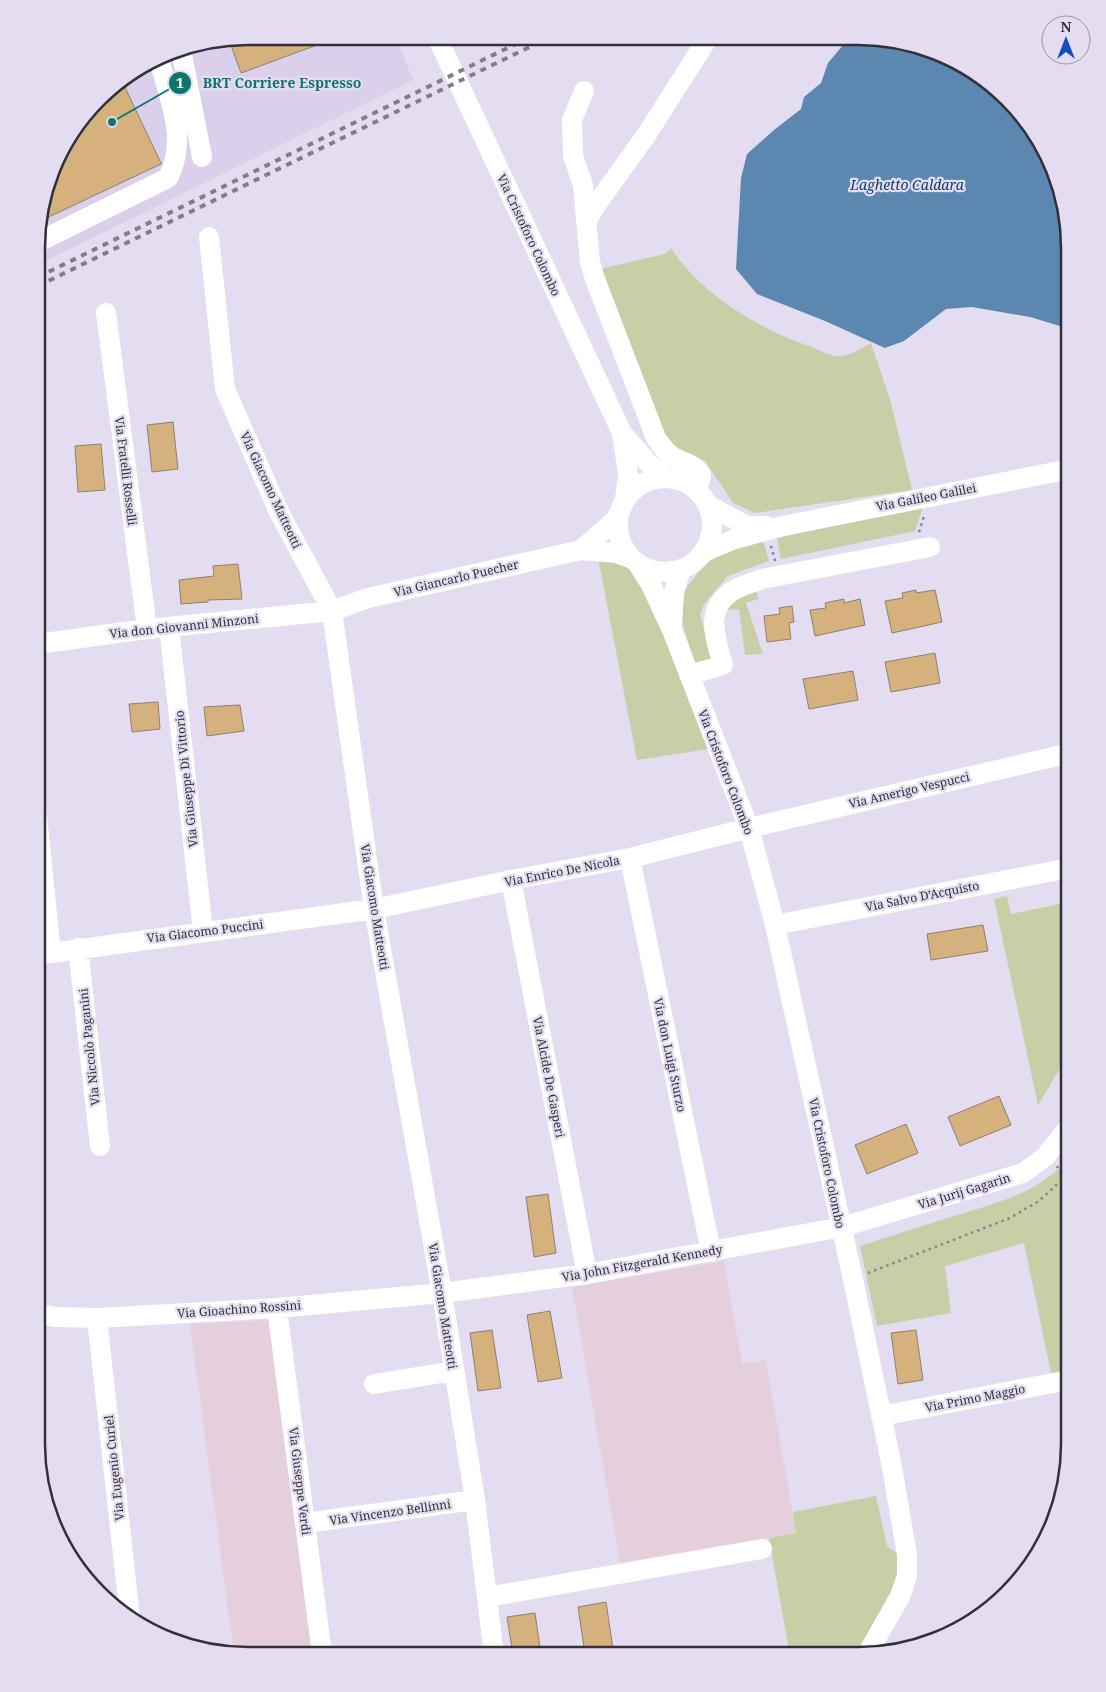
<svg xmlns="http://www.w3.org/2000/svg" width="1106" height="1692" font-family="'Noto Serif',serif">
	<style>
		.built { fill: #dbd0ec }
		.education { fill: #e6cfdc }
		.green { fill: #c8cea6 }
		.water { fill: #5b87b0 }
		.building { fill: #d4b17d; stroke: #8d816f }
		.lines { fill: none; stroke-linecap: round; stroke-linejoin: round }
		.path { stroke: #898392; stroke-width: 2.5; stroke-dasharray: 2.5 4; stroke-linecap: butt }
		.minor { stroke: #fff; stroke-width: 20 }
		.rail { stroke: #827d8b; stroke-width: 4; stroke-dasharray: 6 6; stroke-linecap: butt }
		.labels { text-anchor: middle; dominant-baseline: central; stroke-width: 4.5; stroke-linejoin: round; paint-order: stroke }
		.street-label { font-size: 12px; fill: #333038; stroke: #e4dcf1 }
		.water-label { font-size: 14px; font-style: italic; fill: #0a3f67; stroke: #e4dcf1 }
		.rim { fill: none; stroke: #333038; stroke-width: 2.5 }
		.leader { fill: none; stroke: #0f766e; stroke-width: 2 }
		.callout-dot { fill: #0f766e; stroke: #e4dcf1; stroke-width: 2 }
		.mark-label { font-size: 15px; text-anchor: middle; font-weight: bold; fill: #fff }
		.callout-label { font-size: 14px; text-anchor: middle; font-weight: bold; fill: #0f766e; stroke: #e4dcf1; stroke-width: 4.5; stroke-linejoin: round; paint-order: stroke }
	</style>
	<rect width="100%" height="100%" fill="#e4dcf1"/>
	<!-- built -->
	<path class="built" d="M 248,36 L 396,37 L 413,80 L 38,265 L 38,221 L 58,154 L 108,89 L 167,52 Z"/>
	<!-- education -->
	<path class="education" d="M 724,1261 L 742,1364 L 766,1360 L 796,1533 L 620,1563 L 572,1287 Z
		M 270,1320 L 313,1654 L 234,1654 L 190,1324 Z"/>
	<!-- green -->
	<path class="green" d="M 671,248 C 699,292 757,328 806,345 C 816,348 825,354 835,356 C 847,358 860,349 871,343 L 891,403 L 912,490 L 755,513 L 733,503 L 705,461 L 678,449 L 663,432 L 600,269 L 665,254 Z
		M 923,507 L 915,531 L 781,559 L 777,538 Z
		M 763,540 L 769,561 L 728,576 L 704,604 L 700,614 L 712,660 L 695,664 L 681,619 L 685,590 L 704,565 L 726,550 Z
		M 601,558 L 633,566 L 715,748 L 637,760 L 599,563 Z
		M 755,586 L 758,599 L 746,603 L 763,654 L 745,655 L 739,609 L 724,610 L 725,606 Z
		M 1007,896 L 1011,914 L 1069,902 L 1069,1054 L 1038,1105 L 994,899 Z
		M 1069,1158 L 1069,1370 L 1051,1373 L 1024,1243 L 945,1266 L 951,1313 L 877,1326 L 860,1246 C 891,1236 921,1226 951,1217 C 992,1204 1041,1193 1069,1158 Z
		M 876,1496 L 887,1546 L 898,1554 L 898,1570 L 892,1589 L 855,1656 L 790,1656 L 769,1538 L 796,1533 L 793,1512 Z"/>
	<!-- water -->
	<path class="water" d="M 849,38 L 886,38 L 939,52 L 987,80 L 1026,119 L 1054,167 L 1070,248 L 1070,329 L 1030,317 L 972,307 L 946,309 L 904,341 L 885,348 L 825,321 L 757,294 L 736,269 L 741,178 L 747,154 L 774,130 L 801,109 L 804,97 L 821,83 L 828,63 Z"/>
	<!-- building -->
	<path class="building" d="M 248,36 L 336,36 L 336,38 L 241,73 L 229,40 Z
		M 122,81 L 161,163 L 161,164 L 38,222 L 58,154 L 108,89 Z
		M 173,422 L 178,469 L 152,472 L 147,425 Z
		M 101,444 L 105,490 L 78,492 L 75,446 Z
		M 238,564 L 242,599 L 208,600 L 208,602 L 181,604 L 179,580 L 214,576 L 213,566 Z
		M 916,590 L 916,593 L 935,590 L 942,622 L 892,633 L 885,601 L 903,598 L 902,593 Z
		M 844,599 L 844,603 L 860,599 L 865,625 L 815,636 L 810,610 L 826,608 L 825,603 Z
		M 792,606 L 794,622 L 789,623 L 791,639 L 767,642 L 764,616 L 780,614 L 779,608 Z
		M 935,653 L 940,683 L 891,692 L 885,662 Z
		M 853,671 L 858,700 L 809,709 L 803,679 Z
		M 158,702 L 160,729 L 132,732 L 129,704 Z
		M 240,705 L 244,731 L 207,736 L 204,707 Z
		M 983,925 L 988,951 L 931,960 L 927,934 Z
		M 999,1096 L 1011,1125 L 960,1146 L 948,1117 Z
		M 906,1124 L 918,1153 L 867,1174 L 855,1145 Z
		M 548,1194 L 556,1253 L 534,1257 L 526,1197 Z
		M 550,1311 L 562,1378 L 538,1382 L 527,1315 Z
		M 492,1330 L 501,1388 L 478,1391 L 470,1333 Z
		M 916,1330 L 923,1380 L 898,1384 L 891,1333 Z
		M 606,1602 L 613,1649 L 585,1654 L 578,1607 Z
		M 535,1613 L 541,1655 L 513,1655 L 507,1617 Z"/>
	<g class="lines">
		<!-- path -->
		<path class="path" d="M 919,532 L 924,516
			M 771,546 L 775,561
			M 1057,1166 L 1069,1187
			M 868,1273 L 1010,1218 L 1039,1201 L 1065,1177"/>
		<!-- minor -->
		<path class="minor" d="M 437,37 L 622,433 L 648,463 L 668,478
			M 181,50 L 202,157
			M 584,91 L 572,120 L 573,156 L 583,185 L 590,262 L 595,279 L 656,438 C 661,446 666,452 673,457 C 684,463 694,463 701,475 L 697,491
			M 586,222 L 594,208 L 647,134 L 708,38
			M 209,237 L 225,389 L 279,512 L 332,611 L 374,909 L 442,1293 L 475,1500 L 494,1655
			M 38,242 L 168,178 C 189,138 168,98 159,58
			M 106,313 L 147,629
			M 622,433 L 628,474 L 625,499
			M618 525a47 47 0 1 1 94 0a47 47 0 1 1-94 0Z
			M 708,505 L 747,526 L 766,526
			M 581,550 L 613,522 L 619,514
			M 703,552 L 735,539 L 783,526 L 1070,469
			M 638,564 L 651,585 L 672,630 L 749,828 L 775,925 L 853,1279 L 892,1467 L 907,1555 L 907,1576 L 900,1597 L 867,1654
			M 672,626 L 674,592 L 681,569
			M 169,627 L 203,931
			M 37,644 L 147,629 L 332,611 L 368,598 L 581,550 L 616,553 L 632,559
			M 689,675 L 723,665 C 715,636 703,607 736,589 C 744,585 753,582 762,579 L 930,547
			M 37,816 L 51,953
			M 630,858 L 711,1252
			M 511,880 L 587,1274
			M 775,925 L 1070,868
			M 78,948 L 100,1146
			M 37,955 L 374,909 L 511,880 L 630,858 L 749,828 L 1070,753
			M 277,1308 L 322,1654
			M 36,1314 L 56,1317 L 97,1318 L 277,1308 L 442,1293 L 587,1274 L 842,1227 L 1023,1173 L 1045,1157 L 1069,1127
			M 97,1318 L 130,1618
			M 374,1384 L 454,1371
			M 881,1416 L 1069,1380
			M 305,1523 L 475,1500
			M 487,1597 L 762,1549"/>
		<!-- rail -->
		<path class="rail" d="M 38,277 L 530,37
			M 38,286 L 550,37"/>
	</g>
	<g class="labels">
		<!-- street labels -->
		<g class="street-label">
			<text transform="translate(529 235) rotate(65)">Via Cristoforo Colombo</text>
			<text transform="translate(126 471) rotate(83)">Via Fratelli Rosselli</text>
			<text transform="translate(271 490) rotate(65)">Via Giacomo Matteotti</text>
			<text transform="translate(926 497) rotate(-11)">Via Galileo Galilei</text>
			<text transform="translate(456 578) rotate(-13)">Via Giancarlo Puecher</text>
			<text transform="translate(184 626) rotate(-6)">Via don Giovanni Minzoni</text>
			<text transform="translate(726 772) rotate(69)">Via Cristoforo Colombo</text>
			<text transform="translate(186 779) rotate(-96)">Via Giuseppe Di Vittorio</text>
			<text transform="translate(909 790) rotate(-13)">Via Amerigo Vespucci</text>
			<text transform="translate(562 871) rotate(-11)">Via Enrico De Nicola</text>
			<text transform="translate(922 896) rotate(-11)">Via Salvo D’Acquisto</text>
			<text transform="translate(375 907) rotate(81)">Via Giacomo Matteotti</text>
			<text transform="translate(205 931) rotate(-7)">Via Giacomo Puccini</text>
			<text transform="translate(89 1047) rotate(-96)">Via Niccolò Paganini</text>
			<text transform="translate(670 1055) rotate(78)">Via don Luigi Sturzo</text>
			<text transform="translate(549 1077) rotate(79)">Via Alcide De Gasperi</text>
			<text transform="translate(827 1163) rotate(78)">Via Cristoforo Colombo</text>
			<text transform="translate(964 1191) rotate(-17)">Via Jurij Gagarin</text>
			<text transform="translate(642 1263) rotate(-10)">Via John Fitzgerald Kennedy</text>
			<text transform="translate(443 1306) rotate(81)">Via Giacomo Matteotti</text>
			<text transform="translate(239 1309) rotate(-4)">Via Gioachino Rossini</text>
			<text transform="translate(975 1398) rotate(-11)">Via Primo Maggio</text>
			<text transform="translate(114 1468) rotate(-96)">Via Eugenio Curiel</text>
			<text transform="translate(300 1481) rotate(83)">Via Giuseppe Verdi</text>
			<text transform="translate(390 1512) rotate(-8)">Via Vincenzo Bellinni</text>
		</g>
		<!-- water labels -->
		<g class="water-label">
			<text x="907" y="184">Laghetto Caldara</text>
		</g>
	</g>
	<!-- crop -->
	<path d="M0 0H1106V1692H0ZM248 45H858A203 203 0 0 1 1061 248V1444A203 203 0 0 1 858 1647H248A203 203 0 0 1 45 1444V248A203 203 0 0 1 248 45Z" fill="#e4dcf1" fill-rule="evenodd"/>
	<path class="rim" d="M248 45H858A203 203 0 0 1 1061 248V1444A203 203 0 0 1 858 1647H248A203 203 0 0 1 45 1444V248A203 203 0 0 1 248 45Z"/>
	<!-- callouts -->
	<path class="leader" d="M112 122L180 83"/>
	<g class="callout-dot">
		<circle cx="112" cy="122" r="5"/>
		<circle cx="180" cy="83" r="12"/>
	</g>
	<g class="mark-label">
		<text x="180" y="88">1</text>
	</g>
	<g class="callout-label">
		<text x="282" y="88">BRT Corriere Espresso</text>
	</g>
	<!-- north arrow -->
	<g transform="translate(1066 40)"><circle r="24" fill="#e4dcf1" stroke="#9d97a7"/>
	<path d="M0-4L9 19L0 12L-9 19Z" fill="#184eba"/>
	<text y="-8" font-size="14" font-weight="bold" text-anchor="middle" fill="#333038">N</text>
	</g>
</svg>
